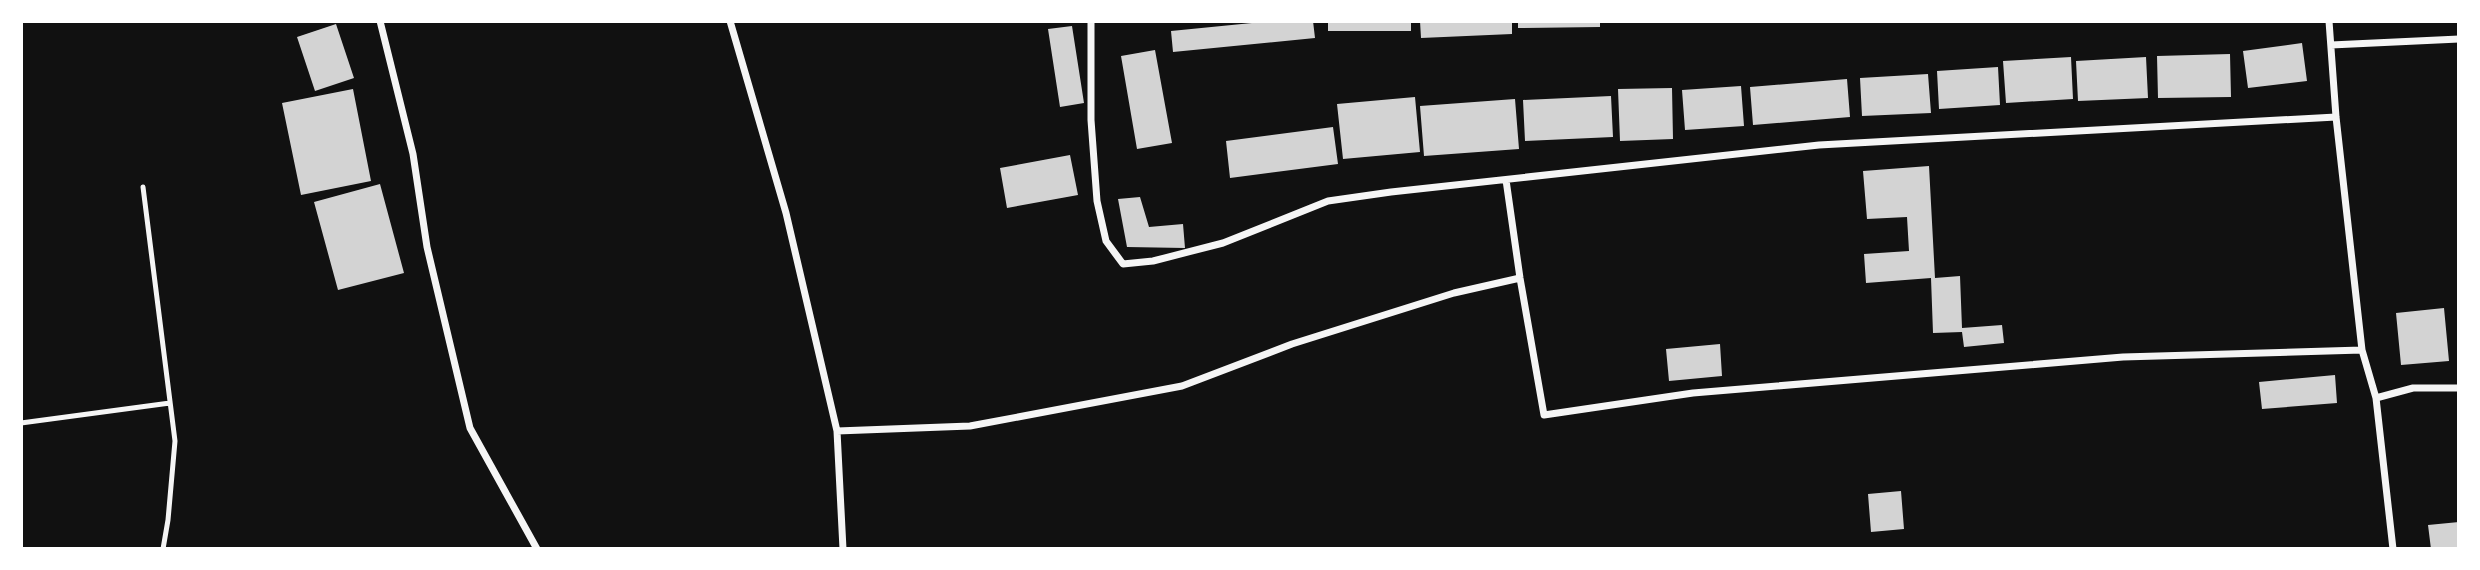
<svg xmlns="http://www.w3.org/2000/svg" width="2480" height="570" font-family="'PT Sans Narrow',sans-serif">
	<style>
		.building { fill: #d3d3d3 }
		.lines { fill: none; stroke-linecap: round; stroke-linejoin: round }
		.service { stroke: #f5f5f5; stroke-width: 5 }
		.minor { stroke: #f5f5f5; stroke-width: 7 }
	</style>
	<rect width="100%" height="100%" fill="#111"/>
	<!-- building -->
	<path class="building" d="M 1273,21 L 1313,21 L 1315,38 L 1173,52 L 1171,31 Z
		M 1328,21 L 1411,21 L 1411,31 L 1328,31 Z
		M 1420,21 L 1512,21 L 1512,34 L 1421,38 Z
		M 1518,21 L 1600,21 L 1600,27 L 1518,28 Z
		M 336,24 L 354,78 L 315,91 L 297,37 Z
		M 1072,26 L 1084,103 L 1060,107 L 1048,29 Z
		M 2302,43 L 2307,81 L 2248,88 L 2243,51 Z
		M 1155,50 L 1172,143 L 1137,149 L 1121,56 Z
		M 2230,54 L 2231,97 L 2158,98 L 2157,56 Z
		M 2071,57 L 2073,99 L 2006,103 L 2003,61 Z
		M 2146,57 L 2148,98 L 2078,101 L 2076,61 Z
		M 1998,67 L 2000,105 L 1939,109 L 1937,71 Z
		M 1928,74 L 1931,113 L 1862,116 L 1860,78 Z
		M 1847,79 L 1850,117 L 1753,125 L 1750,87 Z
		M 1741,86 L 1744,126 L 1685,130 L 1682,90 Z
		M 1672,88 L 1673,139 L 1620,141 L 1618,89 Z
		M 353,89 L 371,181 L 301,195 L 282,103 Z
		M 1611,96 L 1613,137 L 1525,141 L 1523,100 Z
		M 1415,97 L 1420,152 L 1343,159 L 1337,104 Z
		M 1515,99 L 1519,149 L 1424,156 L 1420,106 Z
		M 1333,127 L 1338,164 L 1230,178 L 1226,141 Z
		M 1070,155 L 1078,195 L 1007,208 L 1000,168 Z
		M 1929,166 L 1935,278 L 1960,276 L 1962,328 L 2002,325 L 2004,343 L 1964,347 L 1962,332 L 1933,333 L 1931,278 L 1866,283 L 1864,254 L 1909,251 L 1907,217 L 1867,219 L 1863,171 Z
		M 380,184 L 404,273 L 338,290 L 314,202 Z
		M 1140,197 L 1149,227 L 1183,224 L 1185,248 L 1127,247 L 1118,199 Z
		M 2444,308 L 2449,361 L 2401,365 L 2396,313 Z
		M 1720,344 L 1722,376 L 1669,381 L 1666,349 Z
		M 2335,375 L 2337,403 L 2262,409 L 2259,382 Z
		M 1901,491 L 1904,529 L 1871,532 L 1868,494 Z
		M 2459,522 L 2459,549 L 2431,549 L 2428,525 Z"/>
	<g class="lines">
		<!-- service -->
		<path class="service" d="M 143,187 L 175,441 L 168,520 L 163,549
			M 21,423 L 170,403"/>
		<!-- minor -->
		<path class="minor" d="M 380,21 L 413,154 L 427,247 L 470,428 L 537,549
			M 730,21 L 786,213 L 837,431 L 843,549
			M 1091,21 L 1091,120 L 1097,201 L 1106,241 L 1123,264 L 1153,261 L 1223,243 L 1328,201 L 1391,192 L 1819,145 L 2336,117
			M 2329,21 L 2336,117 L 2362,350 L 2376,398 L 2393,549
			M 2331,45 L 2459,39
			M 1506,180 L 1520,278 L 1544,415 L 1693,393 L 2123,357 L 2362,350
			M 2376,398 L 2413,388 L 2459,388
			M 837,431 L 970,426 L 1182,386 L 1292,344 L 1454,293 L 1520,278"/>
	</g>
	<!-- border -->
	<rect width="2480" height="570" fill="none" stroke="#ffffff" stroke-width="46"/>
</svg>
